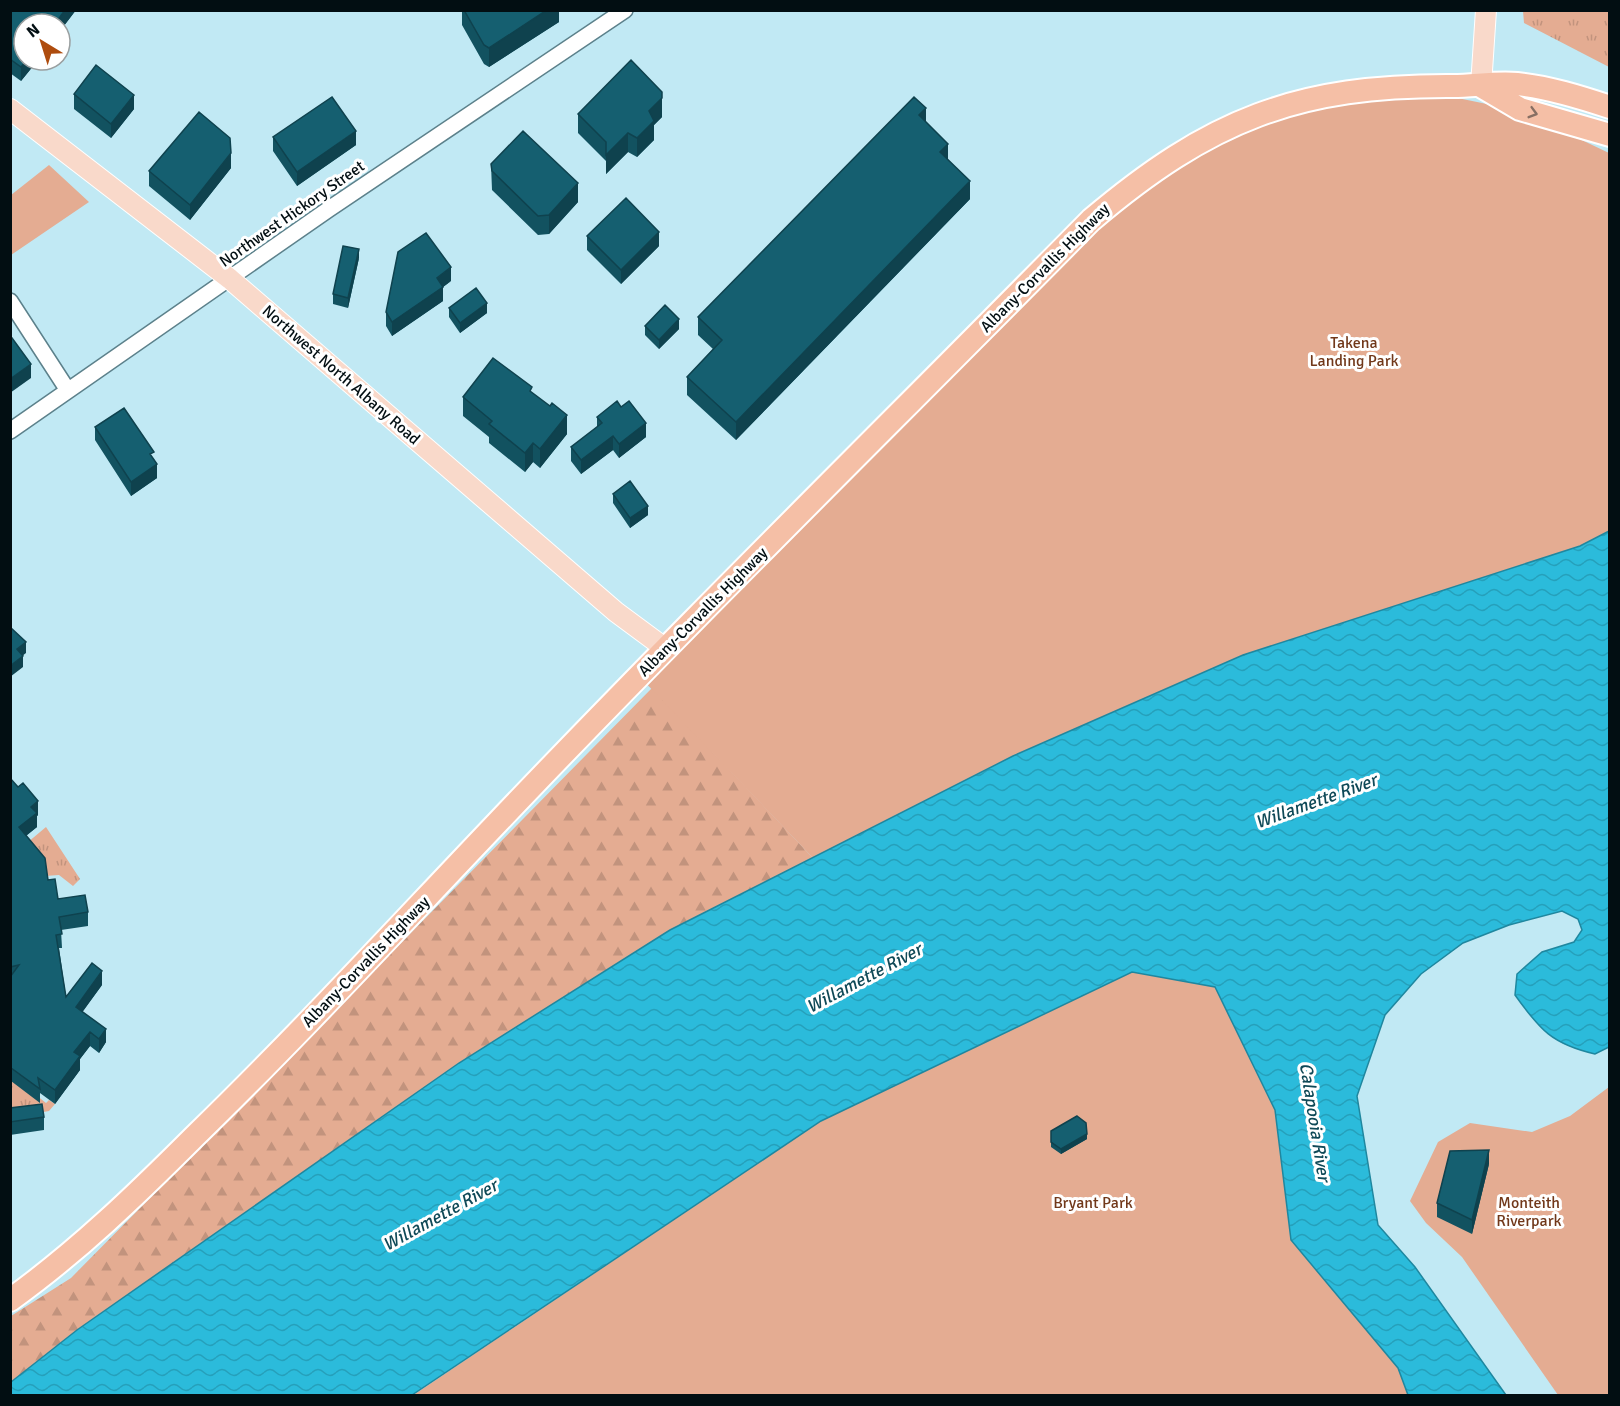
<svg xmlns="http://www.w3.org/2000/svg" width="1620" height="1406" font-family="Signika,sans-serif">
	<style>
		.grass { fill: url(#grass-tufts) }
		.forest { fill: url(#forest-firs) }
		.green { fill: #e4ac92 }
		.water { fill: url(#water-waves); stroke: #1f879f; stroke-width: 1.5 }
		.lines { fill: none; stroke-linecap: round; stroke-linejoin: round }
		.minor-casing { stroke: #5c818b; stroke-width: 18 }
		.major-casing { stroke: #fff; stroke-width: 22 }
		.highway-casing { stroke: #fff; stroke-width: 26 }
		.minor { stroke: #fff; stroke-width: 15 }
		.major { stroke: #f9d9ca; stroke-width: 20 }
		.highway { stroke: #f5bfa6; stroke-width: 22 }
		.wall { fill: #125260 }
		.shaded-wall { fill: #0f424e }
		.building { fill: #155f70; stroke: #0f424e; stroke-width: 1.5 }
		.oneway { stroke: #886f63 }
		.labels { text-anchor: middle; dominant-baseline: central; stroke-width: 6; stroke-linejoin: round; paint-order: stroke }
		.street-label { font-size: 16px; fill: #020e12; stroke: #fff }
		.park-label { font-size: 16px; fill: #71381a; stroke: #fff }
		.water-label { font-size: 18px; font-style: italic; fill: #0f4957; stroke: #fff }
	</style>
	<defs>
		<pattern id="grass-tufts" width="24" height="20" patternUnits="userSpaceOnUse" patternTransform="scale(1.5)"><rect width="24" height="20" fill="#e4ac92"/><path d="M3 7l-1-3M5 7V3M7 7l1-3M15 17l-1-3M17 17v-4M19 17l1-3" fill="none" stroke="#c2937d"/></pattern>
		<pattern id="forest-firs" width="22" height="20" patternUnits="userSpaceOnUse" patternTransform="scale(1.5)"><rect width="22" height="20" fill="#e4ac92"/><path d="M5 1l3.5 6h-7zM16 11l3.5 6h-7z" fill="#c2937d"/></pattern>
		<pattern id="water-waves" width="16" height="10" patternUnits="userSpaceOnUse" patternTransform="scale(1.5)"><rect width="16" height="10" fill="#2bbbdb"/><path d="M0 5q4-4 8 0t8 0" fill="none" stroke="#25a0bb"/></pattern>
	</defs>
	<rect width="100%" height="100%" fill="#c1e9f4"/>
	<!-- grass -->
	<path class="grass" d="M 1523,11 L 1609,11 L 1609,67 L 1524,23 Z
		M 46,827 L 80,879 L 73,886 L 59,875 L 45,876 L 21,848 Z
		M 11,1075 L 46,1103 L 49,1100 L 55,1104 L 49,1111 L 11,1118 Z"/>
	<!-- forest -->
	<path class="forest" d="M 652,688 L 813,858 L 670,930 L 459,1063 L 77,1330 L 11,1382 L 11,1316 L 71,1278 Z"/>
	<!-- green -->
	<path class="green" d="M 1399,86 L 1521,111 L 1609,153 L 1609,531 L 1580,546 L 1243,655 L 1013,756 L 813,858 L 639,676 L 1091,220 L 1281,106 Z
		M 49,165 L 89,202 L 11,255 L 11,195 Z
		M 1132,972 L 1215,986 L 1275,1110 L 1291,1240 L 1398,1368 L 1408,1395 L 412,1396 L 821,1121 Z
		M 1609,1087 L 1609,1395 L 1558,1395 L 1462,1257 L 1426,1223 L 1410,1201 L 1438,1142 L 1470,1123 L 1532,1132 L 1570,1116 Z"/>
	<!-- water -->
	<path class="water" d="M 1609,531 L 1609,1047 L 1595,1054 C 1552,1044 1540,1030 1515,995 L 1517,974 L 1542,952 L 1574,942 L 1582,930 L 1578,919 L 1562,911 L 1509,925 L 1463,943 L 1421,974 L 1385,1015 L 1357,1096 L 1378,1225 L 1415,1267 L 1506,1395 L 1408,1395 L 1398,1368 L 1291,1240 L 1275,1110 L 1215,987 L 1132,972 L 821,1121 L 412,1395 L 11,1395 L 11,1382 L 77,1330 L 459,1063 L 670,930 L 1013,756 L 1243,655 L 1580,546 Z"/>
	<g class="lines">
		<defs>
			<path id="minor" d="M 10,301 L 67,389
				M 10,431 L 329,209 L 625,10"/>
			<path id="major" d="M 1481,86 L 1486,10
				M 10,109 L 230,279 L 616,612 L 666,649"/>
			<path id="highway" d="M 1481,86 L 1520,109 L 1610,135
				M 10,1300 C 77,1252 136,1195 194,1137 C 299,1035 397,928 498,822 C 692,618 893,421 1091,220 C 1209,120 1297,85 1453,86 C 1474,86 1496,82 1517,84 C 1548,87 1580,97 1610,107"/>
		</defs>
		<!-- minor casing -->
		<use href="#minor" class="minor-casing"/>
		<!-- major casing -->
		<use href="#major" class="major-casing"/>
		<!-- highway casing -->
		<use href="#highway" class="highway-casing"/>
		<!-- minor -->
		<use href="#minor" class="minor"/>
		<!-- major -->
		<use href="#major" class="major"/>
		<!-- highway -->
		<use href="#highway" class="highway"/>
	</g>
	<!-- wall -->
	<path class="wall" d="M 10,10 L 76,10 L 60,31 L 60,24 L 24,60 L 38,60 L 21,81 L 10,73 Z
		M 462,10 L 559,10 L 559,22 L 489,67 L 484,64 L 462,25 Z
		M 74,94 L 134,109 L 111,138 L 74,109 Z
		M 578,114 L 662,117 L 654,125 L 654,140 L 637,157 L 628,152 L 606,174 L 606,161 L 578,133 Z
		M 926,122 L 970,199 L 736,440 L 687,395 L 687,377 L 713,349 L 698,335 L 698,317 Z
		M 273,137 L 356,145 L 297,186 L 273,151 Z
		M 491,164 L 578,202 L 549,234 L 538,235 L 492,190 Z
		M 231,168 L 190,220 L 149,186 L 149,171 Z
		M 587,236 L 659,246 L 621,284 L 587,250 Z
		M 359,258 L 348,308 L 333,304 L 333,294 Z
		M 451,281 L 443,287 L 443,301 L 392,336 L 386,326 L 386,312 Z
		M 449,308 L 487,313 L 460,333 L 449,317 Z
		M 645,326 L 679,329 L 659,349 L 645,335 Z
		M 532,393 L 567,434 L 540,468 L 533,462 L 525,472 L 489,443 L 489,437 L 463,416 L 463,397 Z
		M 621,407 L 646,437 L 619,458 L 613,450 L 581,474 L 571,461 L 571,447 L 597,427 L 597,417 Z
		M 95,427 L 154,459 L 157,478 L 131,496 L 95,440 Z
		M 613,494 L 648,515 L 630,528 L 613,503 Z
		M 10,778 L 38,815 L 37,816 L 37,827 L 26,836 L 58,899 L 88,912 L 88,926 L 61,930 L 62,948 L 59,948 L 66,997 L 102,985 L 82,1012 L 106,1042 L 99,1053 L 90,1046 L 80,1059 L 80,1070 L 55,1104 L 40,1093 L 40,1103 L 11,1081 L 10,1082 Z
		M 10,1108 L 44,1117 L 44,1130 L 10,1135 Z
		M 1051,1131 L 1087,1139 L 1061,1154 L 1051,1147 Z
		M 1489,1164 L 1472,1234 L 1437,1217 L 1437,1203 Z"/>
	<!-- shaded-wall -->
	<path class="shaded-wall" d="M 65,10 L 76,10 L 60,31 L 60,24 L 55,24 Z
		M 547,10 L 559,10 L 559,22 L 489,67 L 489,48 Z
		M 27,60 L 38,60 L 21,81 L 21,67 Z
		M 134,95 L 134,109 L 111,138 L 111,124 Z
		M 662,98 L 662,117 L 654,125 L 654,140 L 637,157 L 637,138 L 649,111 Z
		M 926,108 L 926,126 L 919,115 Z
		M 356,131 L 356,145 L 297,186 L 297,172 Z
		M 628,133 L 628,152 L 606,174 L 606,155 Z
		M 948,144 L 948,162 L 940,152 Z
		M 231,153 L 231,168 L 190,220 L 190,205 Z
		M 970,181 L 970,199 L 736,440 L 736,422 Z
		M 578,183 L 578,202 L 549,234 L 549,215 Z
		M 659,232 L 659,246 L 621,284 L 621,270 Z
		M 359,249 L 359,258 L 348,308 L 348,298 Z
		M 451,267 L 451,281 L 443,287 L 443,301 L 392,336 L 392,322 L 437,278 Z
		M 487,303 L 487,313 L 460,333 L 460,323 Z
		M 679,319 L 679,329 L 659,349 L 659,340 Z
		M 31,364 L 31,378 L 10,393 L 10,379 Z
		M 567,415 L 567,434 L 540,468 L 540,449 Z
		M 646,423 L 646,437 L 619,458 L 619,444 Z
		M 613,436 L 613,450 L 581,474 L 581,460 Z
		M 533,443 L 533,462 L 525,472 L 525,453 Z
		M 157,464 L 157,478 L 131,496 L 131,482 Z
		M 648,506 L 648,515 L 630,528 L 630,518 Z
		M 26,642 L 26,653 L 17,660 L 17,649 Z
		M 23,656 L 23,667 L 10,677 L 10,666 Z
		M 38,801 L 38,815 L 37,816 L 37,827 L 19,841 L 19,827 L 31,807 Z
		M 102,971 L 102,985 L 76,1021 L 76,1007 Z
		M 106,1029 L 106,1042 L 99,1053 L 99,1039 Z
		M 90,1032 L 90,1046 L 80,1059 L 80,1070 L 55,1104 L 55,1090 L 74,1052 Z
		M 1087,1134 L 1087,1139 L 1061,1154 L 1061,1149 Z
		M 1489,1150 L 1489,1164 L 1472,1234 L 1472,1220 Z"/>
	<!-- building -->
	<path class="building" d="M 10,10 L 65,10 L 55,24 L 24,24 L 24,60 L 27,60 L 21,67 L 10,59 Z
		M 464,10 L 547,10 L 489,48 L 484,45 Z
		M 631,60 L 662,92 L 662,98 L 649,111 L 654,121 L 637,138 L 628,133 L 606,155 L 606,142 L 578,114 Z
		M 96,65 L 134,95 L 111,124 L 74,94 Z
		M 332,97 L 356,131 L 297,172 L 273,137 Z
		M 914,97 L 926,108 L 919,115 L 948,144 L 940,152 L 970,181 L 736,422 L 687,377 L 722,340 L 698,317 Z
		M 199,112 L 230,138 L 231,153 L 190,205 L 149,171 Z
		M 523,131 L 578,183 L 549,215 L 538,216 L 492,171 L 491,164 Z
		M 626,198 L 659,232 L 621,270 L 587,236 Z
		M 426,233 L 451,267 L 437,278 L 443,287 L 392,322 L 386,312 L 398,252 Z
		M 343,246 L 359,249 L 348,298 L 333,294 Z
		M 476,288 L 487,303 L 460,323 L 449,308 Z
		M 665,305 L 679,319 L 659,340 L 645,326 Z
		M 12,338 L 31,364 L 10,379 L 10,339 Z
		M 493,358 L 532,387 L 530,391 L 550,406 L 552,403 L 567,415 L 540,449 L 533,443 L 525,453 L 489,424 L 492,421 L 463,397 Z
		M 617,401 L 621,407 L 629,401 L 646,423 L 619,444 L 613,436 L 581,460 L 571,447 L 602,423 L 597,417 Z
		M 124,408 L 154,452 L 150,454 L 157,464 L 131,482 L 95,427 Z
		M 630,481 L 648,506 L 630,518 L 613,494 Z
		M 10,627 L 26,642 L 17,649 L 23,656 L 10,666 Z
		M 10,778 L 18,787 L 23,783 L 38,801 L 31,807 L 37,813 L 19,827 L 45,858 L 48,880 L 55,879 L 58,899 L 85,895 L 88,912 L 59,917 L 62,934 L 56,935 L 66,997 L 92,963 L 102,971 L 76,1007 L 106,1029 L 99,1039 L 90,1032 L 74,1052 L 80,1056 L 55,1090 L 38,1078 L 40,1089 L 11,1068 L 10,1069 L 10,977 L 19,965 L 10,967 Z
		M 42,1104 L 44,1117 L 10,1122 L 10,1108 Z
		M 1077,1116 L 1086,1123 L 1087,1134 L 1061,1149 L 1051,1142 L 1051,1131 Z
		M 1489,1150 L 1472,1220 L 1437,1203 L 1450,1151 Z"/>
	<!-- one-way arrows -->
	<defs><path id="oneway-chevron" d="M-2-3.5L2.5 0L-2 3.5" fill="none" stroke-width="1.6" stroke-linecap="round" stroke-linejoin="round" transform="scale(1.5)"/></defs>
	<use class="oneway" href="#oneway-chevron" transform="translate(1533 113) rotate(16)"/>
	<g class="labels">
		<!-- street labels -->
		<g class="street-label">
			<text transform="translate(292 214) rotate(-35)">Northwest Hickory Street</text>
			<text transform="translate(1045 268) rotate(-45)">Albany-Corvallis Highway</text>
			<text transform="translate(341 375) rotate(41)">Northwest North Albany Road</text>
			<text transform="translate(703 612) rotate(-45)">Albany-Corvallis Highway</text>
			<text transform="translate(366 962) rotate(-46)">Albany-Corvallis Highway</text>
		</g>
		<!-- park labels -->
		<g class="park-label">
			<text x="1354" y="343">Takena<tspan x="1354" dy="18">Landing Park</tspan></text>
			<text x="1093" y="1203">Bryant Park</text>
			<text x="1529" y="1203">Monteith<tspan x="1529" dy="18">Riverpark</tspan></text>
		</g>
		<!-- water labels -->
		<g class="water-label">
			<text transform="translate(1316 801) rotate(-20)">Willamette River</text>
			<text transform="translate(864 978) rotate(-28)">Willamette River</text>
			<text transform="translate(1315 1122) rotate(81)">Calapooia River</text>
			<text transform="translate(440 1215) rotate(-29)">Willamette River</text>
		</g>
	</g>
	<!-- border -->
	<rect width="1620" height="1406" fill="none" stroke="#020e12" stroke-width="24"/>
	<!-- north arrow -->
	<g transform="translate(42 42) rotate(322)"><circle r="28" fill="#ffffff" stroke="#9a9fa0" stroke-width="1.5"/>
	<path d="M0-4.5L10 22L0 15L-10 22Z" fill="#ae4c0e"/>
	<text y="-9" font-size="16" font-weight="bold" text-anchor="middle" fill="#020e12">N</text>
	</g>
</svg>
